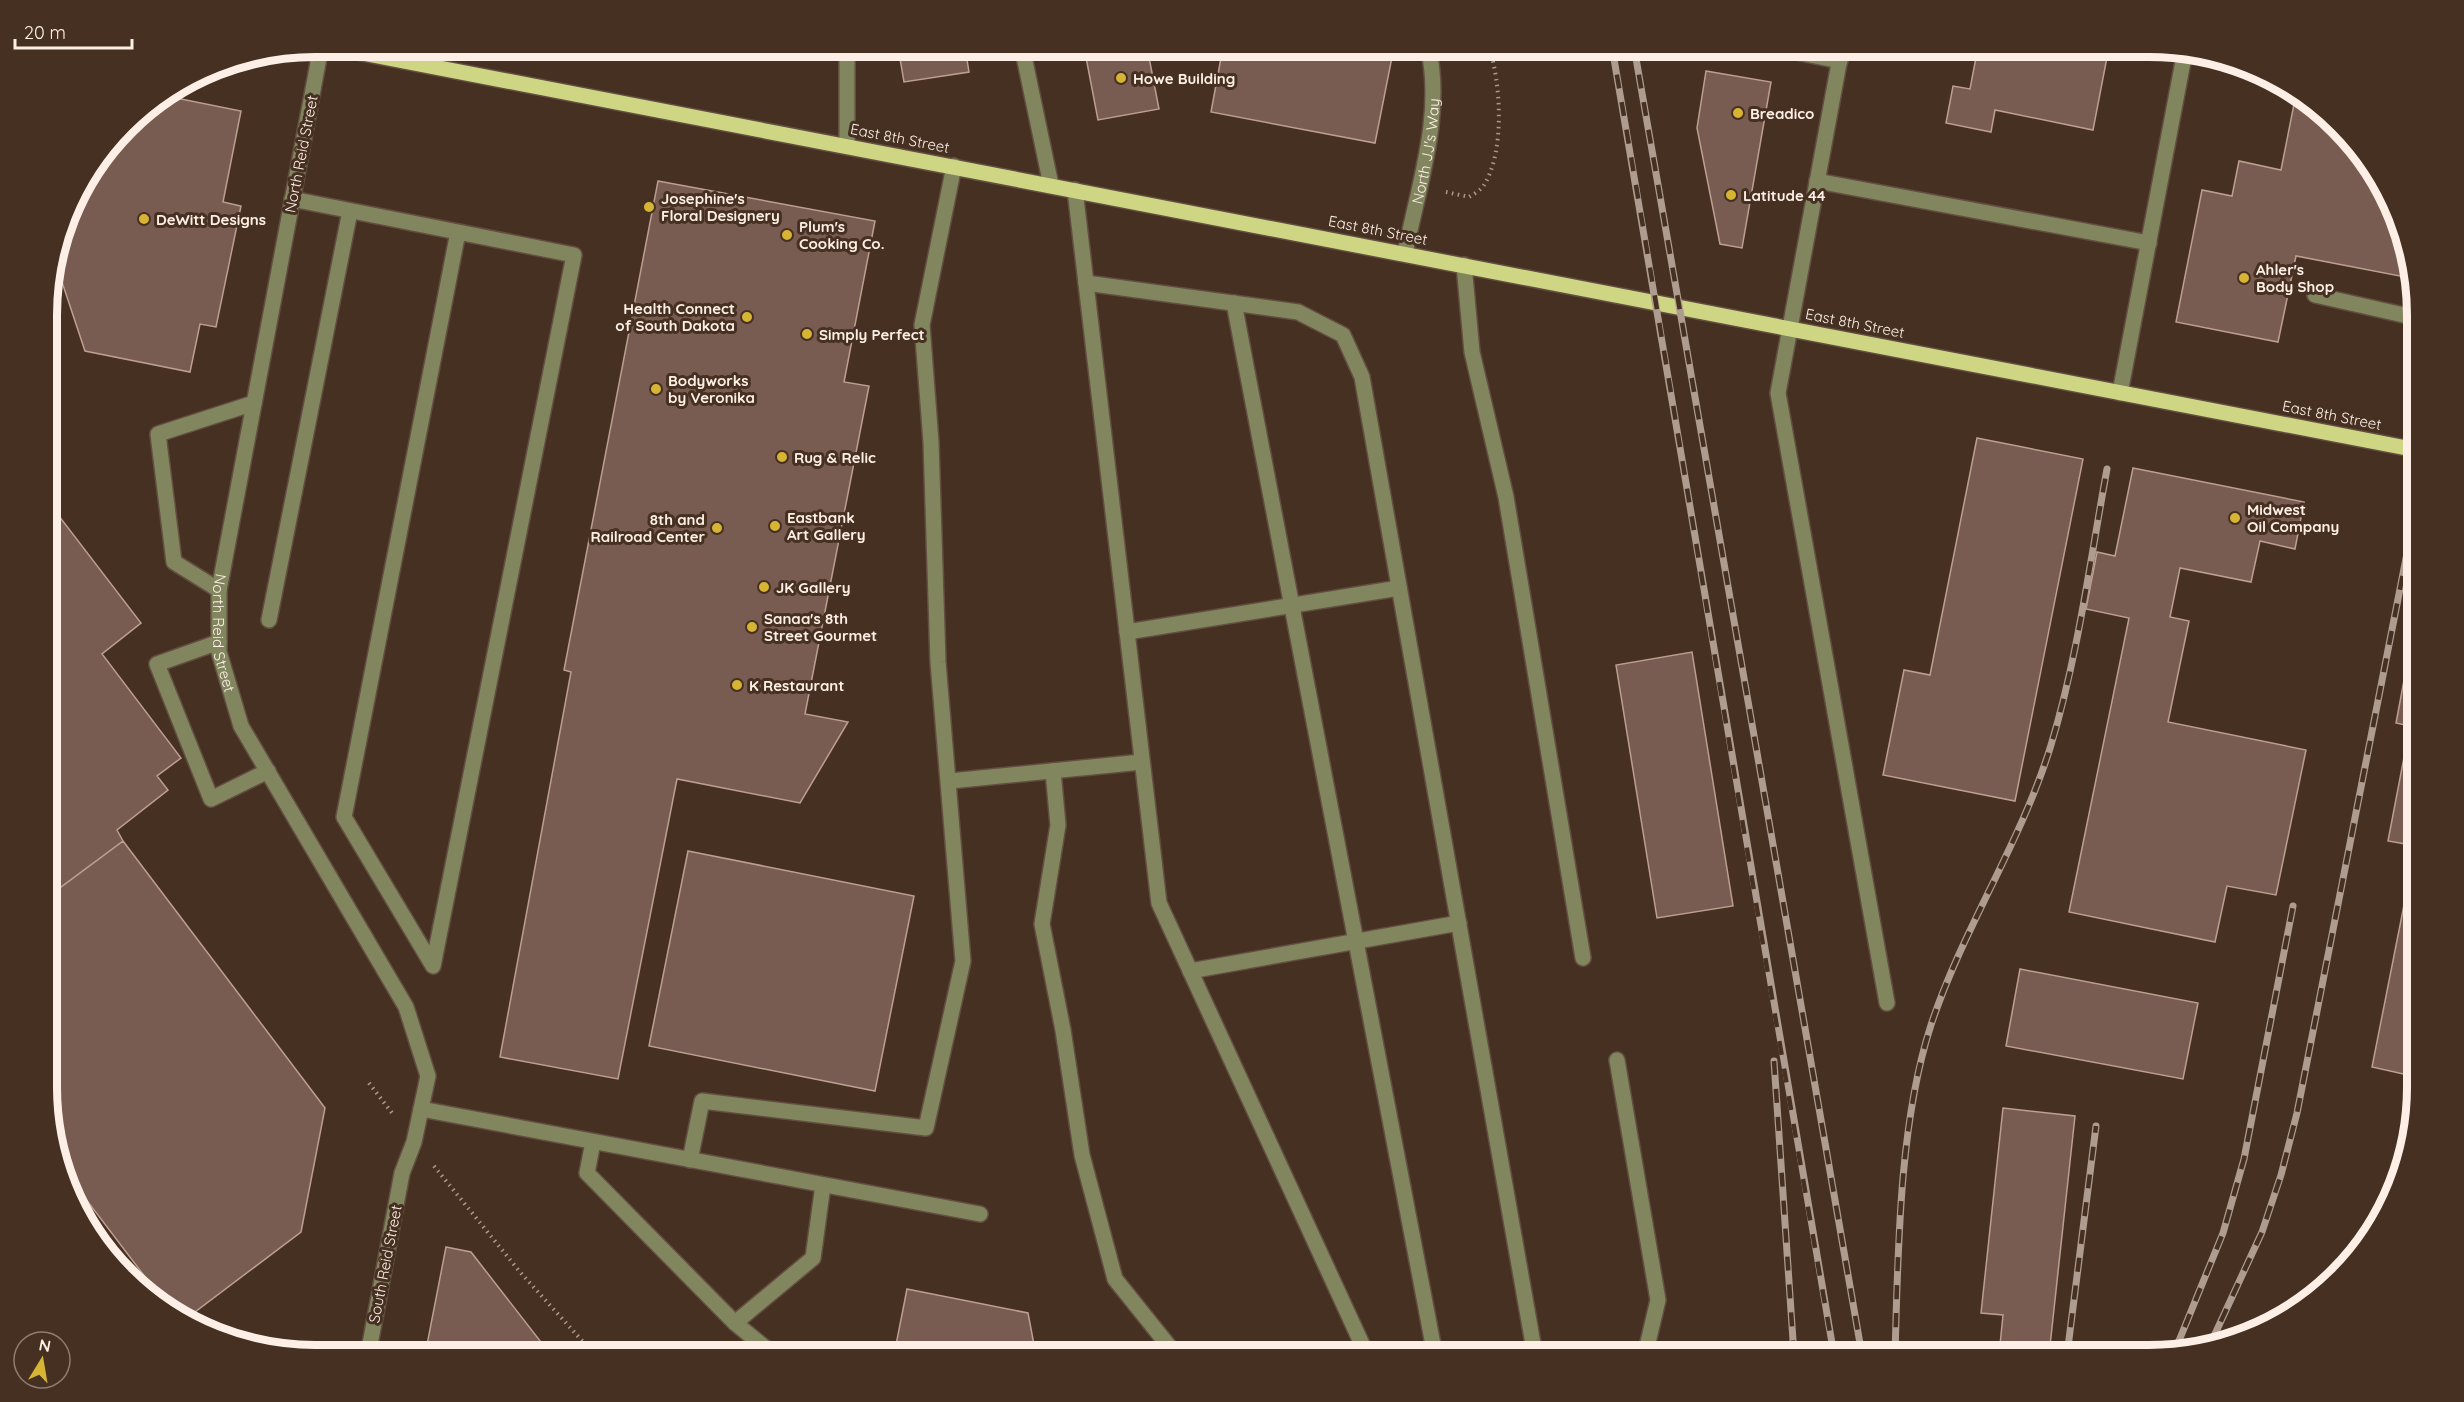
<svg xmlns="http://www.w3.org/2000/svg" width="2464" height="1402" font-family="Quicksand,sans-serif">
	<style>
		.building { fill: #785c51; stroke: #bd9e92; stroke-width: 1.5 }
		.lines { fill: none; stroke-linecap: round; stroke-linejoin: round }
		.minor-casing { stroke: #634f41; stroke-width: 18 }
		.major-casing { stroke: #634f41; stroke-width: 18 }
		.path { stroke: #aa988c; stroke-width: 4; stroke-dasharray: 1.5 4.5; stroke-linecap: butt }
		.minor { stroke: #82865f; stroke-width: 15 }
		.major { stroke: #ced684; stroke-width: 15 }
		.rail-casing { stroke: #ae9c90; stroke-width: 7 }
		.rail { stroke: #463021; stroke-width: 4.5; stroke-dasharray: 14; stroke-linecap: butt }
		.poi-dot { fill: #d8b434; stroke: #463021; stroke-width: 2 }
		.labels { text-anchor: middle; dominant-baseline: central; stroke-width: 6; stroke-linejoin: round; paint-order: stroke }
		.poi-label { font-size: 15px; font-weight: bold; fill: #feefe6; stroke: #463021; text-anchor: start }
		.street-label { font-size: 15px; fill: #feefe6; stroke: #463021 }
		.rim { fill: none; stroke: #feefe6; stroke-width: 8 }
	</style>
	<rect width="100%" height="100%" fill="#463021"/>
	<!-- building -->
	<path class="building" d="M 898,47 L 965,47 L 969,72 L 904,82 Z
		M 1084,47 L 1147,47 L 1159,109 L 1098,120 Z
		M 1223,47 L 1394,47 L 1375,143 L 1211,112 Z
		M 1978,47 L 2109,47 L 2093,130 L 1995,110 L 1991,132 L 1946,123 L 1953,86 L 1970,89 Z
		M 1706,71 L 1771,82 L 1742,248 L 1720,244 L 1697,128 Z
		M 2296,94 L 2373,166 L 2403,229 L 2412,271 L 2410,278 L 2296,256 L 2278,342 L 2176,322 L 2202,190 L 2232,196 L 2239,161 L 2281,170 Z
		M 166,96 L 241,111 L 223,202 L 241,206 L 216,327 L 200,324 L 190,372 L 85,351 L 55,261 L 74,196 L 138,113 L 148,107 L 162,110 Z
		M 658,181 L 875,221 L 844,382 L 869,386 L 805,714 L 848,722 L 800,803 L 677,779 L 618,1079 L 500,1057 L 571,672 L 564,670 Z
		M 1977,438 L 2083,459 L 2015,801 L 1883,775 L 1904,670 L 1930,675 Z
		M 2133,468 L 2304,502 L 2295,549 L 2260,541 L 2251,582 L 2180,568 L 2170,617 L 2189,621 L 2168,722 L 2306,750 L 2276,895 L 2227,886 L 2215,942 L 2069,912 L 2129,618 L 2086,609 L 2097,552 L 2115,556 Z
		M 49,503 L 141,623 L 102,654 L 181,758 L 157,776 L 168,790 L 117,830 L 123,841 L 49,896 Z
		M 2417,611 L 2417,846 L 2388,841 L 2410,726 L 2396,723 Z
		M 1692,652 L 1733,906 L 1657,918 L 1616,665 Z
		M 123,841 L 325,1108 L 301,1232 L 183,1321 L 168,1307 L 69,1177 L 49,1122 L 49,896 Z
		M 688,851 L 914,896 L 875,1091 L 649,1046 Z
		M 2404,905 L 2417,908 L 2417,1077 L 2372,1067 Z
		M 2020,969 L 2198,1003 L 2183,1079 L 2006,1046 Z
		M 2003,1108 L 2075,1116 L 2049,1355 L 1999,1355 L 2003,1315 L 1981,1313 Z
		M 446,1247 L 471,1252 L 551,1355 L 425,1355 Z
		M 907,1289 L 1028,1313 L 1036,1355 L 894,1355 Z"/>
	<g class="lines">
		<defs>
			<g id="minor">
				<path id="s1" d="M 321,47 L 219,590 L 219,652 L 241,726 L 406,1007 L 428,1076 L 414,1142 L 402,1173 L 368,1355"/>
				<path d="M 847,47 L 847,146"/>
				<path d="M 1022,47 L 1051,185"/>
				<path d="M 1771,47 L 1840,61"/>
				<path d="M 1842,47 L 1778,393 L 1887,1003"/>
				<path d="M 1817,181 L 2149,243"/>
				<path d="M 1075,190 L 1159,903 L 1367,1355"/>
				<path d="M 292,199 L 574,255 L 433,966 L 344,817 L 458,232"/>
				<path id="s2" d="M 1405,254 C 1418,187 1444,114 1428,47"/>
				<path d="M 1464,265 L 1472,352 L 1506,497 L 1583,958"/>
				<path d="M 1086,283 L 1298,312 L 1343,335 L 1362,377 L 1535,1355"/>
				<path d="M 2315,295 L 2417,318"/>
				<path d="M 1234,303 L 1435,1355"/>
				<path d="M 2120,393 L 2185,51"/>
				<path d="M 219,590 L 174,562 L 158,434 L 254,403"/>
				<path d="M 269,620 L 350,211"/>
				<path d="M 1127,632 L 1399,588"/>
				<path d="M 219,642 L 157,664 L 211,799 L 268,771"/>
				<path d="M 1053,771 L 1058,825 L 1042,924 L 1063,1030 L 1082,1155 L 1115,1279 L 1176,1355"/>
				<path d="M 950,781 L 1142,762"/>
				<path d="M 1190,971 L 1459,923"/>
				<path d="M 1617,1060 L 1658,1300 L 1645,1355"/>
				<path d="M 421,1109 L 980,1214"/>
				<path d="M 593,1142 L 587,1173 L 735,1323 L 813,1258 L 823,1185"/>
				<path d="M 690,1160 L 702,1101 L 926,1128 L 963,961 L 938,662 L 931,442 L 922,325 L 954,166"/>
				<path d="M 735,1323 L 774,1355"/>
			</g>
			<path id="major" d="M 331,47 L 2417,450"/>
		</defs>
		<!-- minor casing -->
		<use href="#minor" class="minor-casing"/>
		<!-- major casing -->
		<use href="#major" class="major-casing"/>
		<!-- path -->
		<path class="path" d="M 1446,192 L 1469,197 C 1474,194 1481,190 1484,185 C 1505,152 1501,83 1489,47
			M 369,1083 L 392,1113
			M 434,1166 L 520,1272 L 595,1355"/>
		<!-- minor -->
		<use href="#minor" class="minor"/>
		<!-- major -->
		<use href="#major" class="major"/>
		<defs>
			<path id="rail" d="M 1612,47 C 1688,482 1756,919 1834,1355
				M 1634,47 L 1862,1355
				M 1774,1061 L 1794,1355
				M 2209,1347 L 2262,1232 L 2281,1175 L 2297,1113 L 2410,538
				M 2174,1353 L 2223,1233 L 2244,1159 L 2293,906
				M 1895,1355 C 1898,1252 1899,1123 1931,1025 C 1963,928 2021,843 2051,745 C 2078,656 2090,561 2107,469
				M 2067,1355 L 2096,1126"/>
		</defs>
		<!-- rail casing -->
		<use href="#rail" class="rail-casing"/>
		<!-- rail -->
		<use href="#rail" class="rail"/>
	</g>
	<!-- markers -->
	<g class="poi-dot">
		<circle cx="1121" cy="78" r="6"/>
		<circle cx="1738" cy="113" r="6"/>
		<circle cx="1731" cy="195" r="6"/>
		<circle cx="649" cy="207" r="6"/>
		<circle cx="144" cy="219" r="6"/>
		<circle cx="787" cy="235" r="6"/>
		<circle cx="2244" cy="278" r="6"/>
		<circle cx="747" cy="317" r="6"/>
		<circle cx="807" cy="334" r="6"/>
		<circle cx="656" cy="389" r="6"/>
		<circle cx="782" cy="457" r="6"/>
		<circle cx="2235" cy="518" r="6"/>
		<circle cx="775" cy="526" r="6"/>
		<circle cx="717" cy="528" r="6"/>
		<circle cx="764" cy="587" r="6"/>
		<circle cx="752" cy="627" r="6"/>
		<circle cx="737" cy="685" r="6"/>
	</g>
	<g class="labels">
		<!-- poi labels -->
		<g class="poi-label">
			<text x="1133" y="78">Howe Building</text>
			<text x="1750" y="113">Breadico</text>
			<text x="1743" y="195">Latitude 44</text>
			<text x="661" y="198">Josephine's<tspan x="661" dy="17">Floral Designery</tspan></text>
			<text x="156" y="219">DeWitt Designs</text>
			<text x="799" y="226">Plum's<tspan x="799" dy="17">Cooking Co.</tspan></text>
			<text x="2256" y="269">Ahler's<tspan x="2256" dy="17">Body Shop</tspan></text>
			<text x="735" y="308" text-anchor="end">Health Connect<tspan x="735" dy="17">of South Dakota</tspan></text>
			<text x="819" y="334">Simply Perfect</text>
			<text x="668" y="380">Bodyworks<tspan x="668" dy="17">by Veronika</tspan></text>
			<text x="794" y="457">Rug &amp; Relic</text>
			<text x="2247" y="509">Midwest<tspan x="2247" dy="17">Oil Company</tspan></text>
			<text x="787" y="517">Eastbank<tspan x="787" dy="17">Art Gallery</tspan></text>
			<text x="705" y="519" text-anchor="end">8th and<tspan x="705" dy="17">Railroad Center</tspan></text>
			<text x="776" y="587">JK Gallery</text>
			<text x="764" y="618">Sanaa's 8th<tspan x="764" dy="17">Street Gourmet</tspan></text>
			<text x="749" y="685">K Restaurant</text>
		</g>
		<!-- street labels -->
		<g class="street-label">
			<text transform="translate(900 138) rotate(11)">East 8th Street</text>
			<text stroke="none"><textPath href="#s2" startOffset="105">North JJ's Way</textPath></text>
			<text transform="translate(301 154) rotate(-79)">North Reid Street</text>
			<text transform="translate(1378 230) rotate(11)">East 8th Street</text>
			<text transform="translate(1855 323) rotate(11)">East 8th Street</text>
			<text transform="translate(2332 415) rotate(11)">East 8th Street</text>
			<text stroke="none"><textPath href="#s1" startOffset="596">North Reid Street</textPath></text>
			<text transform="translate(385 1264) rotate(-79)">South Reid Street</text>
		</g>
	</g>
	<!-- crop -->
	<path d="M0 0H2464V1402H0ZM315 57H2149A258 258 0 0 1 2407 315V1087A258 258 0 0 1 2149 1345H315A258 258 0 0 1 57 1087V315A258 258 0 0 1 315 57Z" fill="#463021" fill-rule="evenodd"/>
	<path class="rim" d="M315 57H2149A258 258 0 0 1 2407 315V1087A258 258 0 0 1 2149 1345H315A258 258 0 0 1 57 1087V315A258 258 0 0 1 315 57Z"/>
	<!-- north arrow -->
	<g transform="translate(42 1360) rotate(11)"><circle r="28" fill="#463021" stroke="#907c70" stroke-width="1.5"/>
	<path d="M0-4.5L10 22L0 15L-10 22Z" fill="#d8b434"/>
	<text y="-9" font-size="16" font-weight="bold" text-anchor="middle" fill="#feefe6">N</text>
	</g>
	<!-- scale -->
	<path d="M15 39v9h117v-9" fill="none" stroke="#feefe6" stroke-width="3"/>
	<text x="24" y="39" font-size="18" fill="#feefe6" stroke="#463021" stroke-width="4.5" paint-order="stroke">20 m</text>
</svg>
